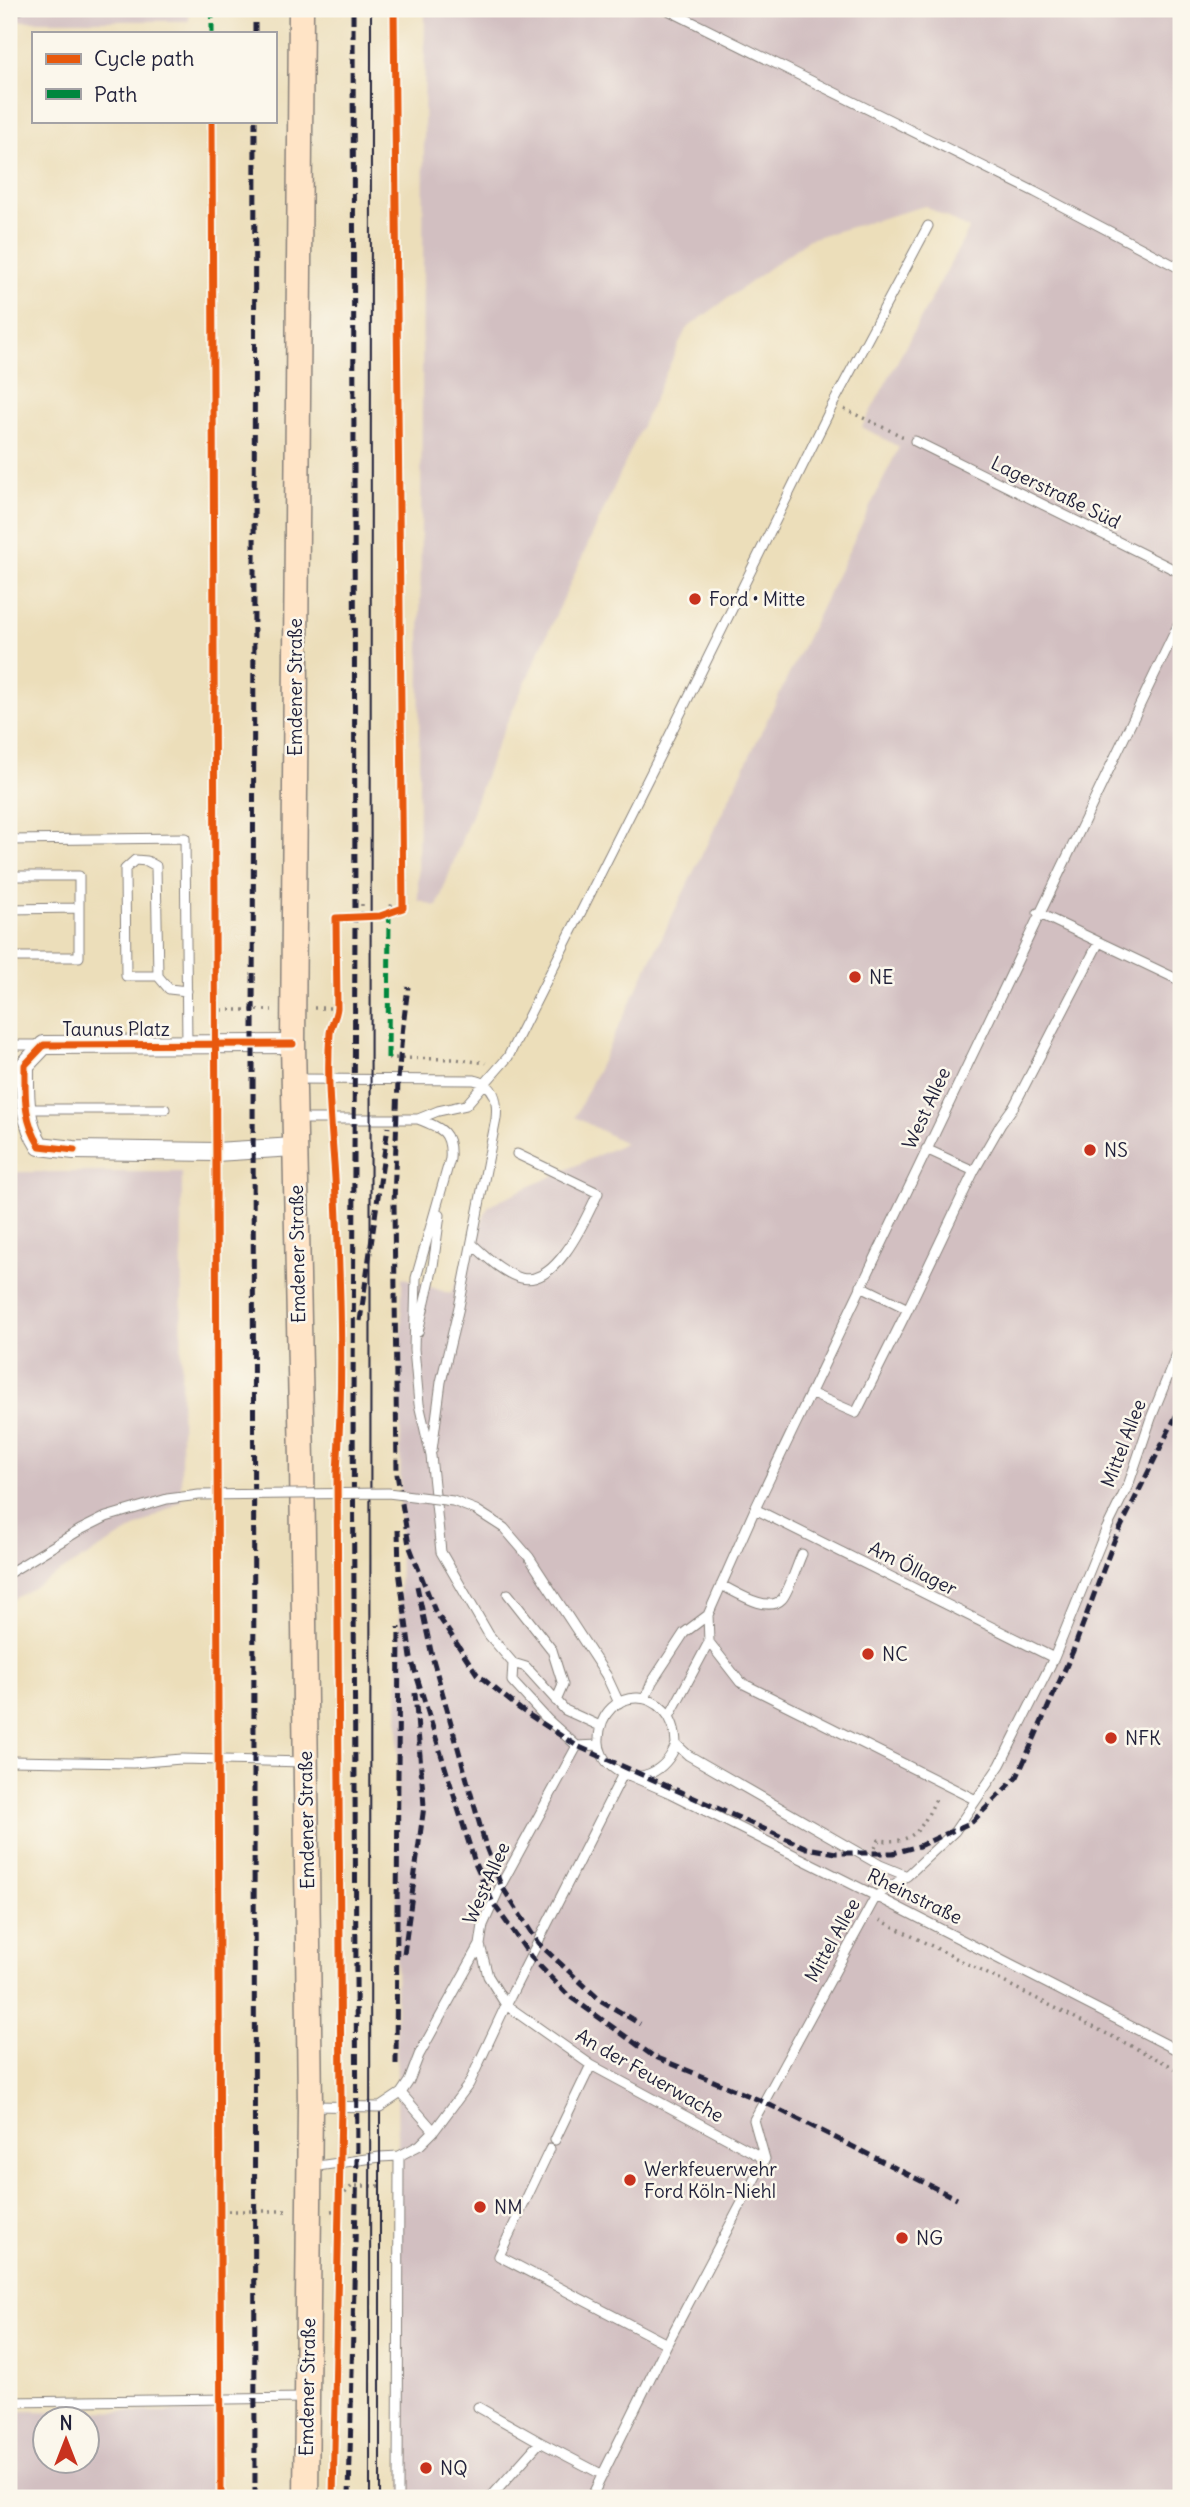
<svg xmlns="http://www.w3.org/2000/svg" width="1190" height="2507" font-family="Delius,sans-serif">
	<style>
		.industrial { fill: #d2bfc1; fill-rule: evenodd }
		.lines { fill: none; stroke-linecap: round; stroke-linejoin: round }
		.lane-casing { stroke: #87807a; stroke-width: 11 }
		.street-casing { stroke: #87807a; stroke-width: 20 }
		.secondary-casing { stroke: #87807a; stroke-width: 27 }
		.path { stroke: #87807a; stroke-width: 3.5; stroke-dasharray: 2 5; stroke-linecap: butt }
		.lane { stroke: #fff; stroke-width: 9 }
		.street { stroke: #fff; stroke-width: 18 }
		.secondary { stroke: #ffe4c6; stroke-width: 24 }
		.tram { stroke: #22223b; stroke-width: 2 }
		.rail { stroke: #22223b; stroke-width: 5; stroke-dasharray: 10 5; stroke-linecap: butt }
		.lane-bridge-casing { stroke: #87807a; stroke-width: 11; stroke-linecap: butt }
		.lane-bridge { stroke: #fff; stroke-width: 9 }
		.quiet { stroke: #00873e; stroke-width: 5; stroke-dasharray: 10 5; stroke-linecap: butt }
		.cycleway-casing { stroke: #fbf7ec; stroke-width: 11 }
		.cycleway { stroke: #e8590c; stroke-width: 7 }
		.poi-dot { fill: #c8321e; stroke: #fbf7ec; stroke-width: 2.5 }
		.labels { text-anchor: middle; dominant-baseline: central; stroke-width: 5; stroke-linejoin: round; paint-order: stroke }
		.street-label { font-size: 19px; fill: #22223b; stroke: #fbf7ec }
		.poi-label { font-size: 19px; fill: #22223b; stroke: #fbf7ec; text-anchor: start }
	</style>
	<rect width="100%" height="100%" fill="#fbf7ec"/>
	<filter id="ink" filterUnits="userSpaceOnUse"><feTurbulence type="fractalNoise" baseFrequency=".0143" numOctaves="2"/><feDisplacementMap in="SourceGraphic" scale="14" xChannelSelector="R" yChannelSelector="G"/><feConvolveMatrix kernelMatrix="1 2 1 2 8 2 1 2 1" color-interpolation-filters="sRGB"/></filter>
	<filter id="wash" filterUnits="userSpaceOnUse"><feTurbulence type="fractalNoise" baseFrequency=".00686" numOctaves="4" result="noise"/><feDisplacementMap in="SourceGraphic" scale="28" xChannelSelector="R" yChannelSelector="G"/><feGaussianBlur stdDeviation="1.57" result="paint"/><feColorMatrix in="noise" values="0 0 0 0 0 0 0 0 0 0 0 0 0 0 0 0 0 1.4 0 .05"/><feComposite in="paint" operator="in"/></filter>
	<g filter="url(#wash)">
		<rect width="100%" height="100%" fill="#ecdeba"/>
		<!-- industrial -->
		<path class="industrial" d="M 9,9 L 189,9 L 189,21 L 9,21 Z
			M 425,9 L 1181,9 L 1181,2498 L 402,2498 L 396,2005 L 402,1277 L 451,1294 L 489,1205 L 625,1143 L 575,1117 L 899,447 L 862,427 L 969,229 L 925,206 L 809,239 L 686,329 L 495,749 L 437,907 L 418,900 Z
			M 9,1172 L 182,1172 L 181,1501 L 9,1602 Z
			M 9,2411 L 214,2412 L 213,2498 L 9,2498 ZM 46,2420 L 88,2420 L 88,2462 L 46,2462 Z"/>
	</g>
	<g filter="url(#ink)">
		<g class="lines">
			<defs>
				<path id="lane" d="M 9,9 L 20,9
					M 666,9 L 1035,192 L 1181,269
					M 915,441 L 1181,573
					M 9,840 L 185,838 L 187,1045
					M 9,876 L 79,876 L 79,957 L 9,957
					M 9,909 L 79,908
					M 1038,913 L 1181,981
					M 158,976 L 126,976 L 125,869 L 135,860 L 147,861 L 156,866 L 158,976 L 169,989 L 187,991
					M 9,1045 L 42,1045
					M 9,1072 L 24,1088
					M 295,1079 L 474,1080 C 495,1084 498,1100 496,1119 L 459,1307 L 441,1382 L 432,1450
					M 25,1109 L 165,1109
					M 295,1119 L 418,1119 C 442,1128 452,1132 450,1159 L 416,1278 L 414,1349 L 419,1404 L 431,1456 L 441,1552 L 489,1635 L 513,1663 L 526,1667 L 565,1710 L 600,1726
					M 418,1119 L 438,1111 L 466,1105 L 508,1057 L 661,753 L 833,404 L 928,226
					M 974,1171 L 1001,1124 L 1014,1106 L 1099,942
					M 472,1244 C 486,1256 502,1273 521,1278 C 557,1287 586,1218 598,1193 L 517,1154
					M 908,1309 L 974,1171 L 926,1149
					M 418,1332 L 433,1266 L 440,1215
					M 810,1393 L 856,1413 L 908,1309 L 861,1286
					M 755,1509 L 1054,1658
					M 721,1585 C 736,1592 768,1614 782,1599 C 789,1591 797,1565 802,1554
					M 508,1594 L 552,1650 L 563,1685 L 556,1701
					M 709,1642 L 740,1682 L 976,1800
					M 513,1663 L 512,1681 L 547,1719 L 577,1746
					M 606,1675 L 619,1703
					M 645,1699 L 652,1682 L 684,1633 L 708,1615
					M 670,1715 L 709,1642 L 708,1615 L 755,1509 L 1181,619
					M 676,1744 C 667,1771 637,1788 612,1767 C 604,1761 598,1749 599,1739 C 601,1683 675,1684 676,1744 L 688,1755 L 880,1865 L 907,1876
					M 577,1746 L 599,1745
					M 9,1761 L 133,1763 L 181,1759 L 304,1762
					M 631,1776 L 668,1792 L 876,1896 L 1181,2052
					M 480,1945 L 488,1976 L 506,2005 L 591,2065 L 765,2159
					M 401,2093 L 434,2131
					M 311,2106 L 380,2107 L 401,2093 L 409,2081 L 419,2055 L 480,1945 L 483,1925 L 501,1885 L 577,1746
					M 555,2140 L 591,2065
					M 550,2149 L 499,2256 L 667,2344
					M 311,2167 L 380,2157 L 399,2156 L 420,2145 L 434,2131 L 469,2084 L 506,2005 L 623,1774
					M 9,2402 L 306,2398
					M 478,2407 L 540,2442
					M 398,2498 L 399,2156
					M 490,2498 L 540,2442 L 603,2475
					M 591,2498 L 667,2344 L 765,2159 L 754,2120 L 876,1896 L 907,1876 L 955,1831 L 1000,1765 L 1054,1658 L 1106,1530 L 1129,1483 L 1151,1418 L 1181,1344"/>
				<path id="street" d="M 293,1044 L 44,1045 L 25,1065 C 25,1094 23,1120 40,1146 L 74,1150 L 216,1152 L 294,1147"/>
				<path id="secondary" d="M 301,9 L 293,1044 L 302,1461 L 310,2106 L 306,2498"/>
			</defs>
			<!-- lane casing -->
			<use href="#lane" class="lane-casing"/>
			<!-- street casing -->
			<use href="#street" class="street-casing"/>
			<!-- secondary casing -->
			<use href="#secondary" class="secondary-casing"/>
			<!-- path -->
			<path class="path" d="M 844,409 L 904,437
				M 362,904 L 362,917
				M 389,913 L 392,903
				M 314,1008 L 337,1008
				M 215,1010 L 272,1010
				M 388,1058 L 455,1059 L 486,1063
				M 875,1848 L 879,1840 C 917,1845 922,1826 937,1797
				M 880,1920 L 1181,2071
				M 340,2198 L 352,2186 L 384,2186
				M 221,2211 L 289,2211
				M 331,2211 L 340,2210"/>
			<!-- lane -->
			<use href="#lane" class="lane"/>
			<!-- street -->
			<use href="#street" class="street"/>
			<!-- secondary -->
			<use href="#secondary" class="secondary"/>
			<!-- tram -->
			<path class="tram" d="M 380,2113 L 380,2498
				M 370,2498 L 371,9"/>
			<!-- rail -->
			<path class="rail" d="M 255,33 L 255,9
				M 403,1024 L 398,1080 L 394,1204 L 397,1474 L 409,1545 L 435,1611 L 477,1674 L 520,1709 L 577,1746 L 807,1848 L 836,1853 L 893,1853 L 919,1846 L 972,1822 L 1017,1777 L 1073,1651 L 1114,1541 L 1181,1406
				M 402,1034 L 408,987
				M 360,1321 L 388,1127
				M 398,1530 L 399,1571 L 411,1658 L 476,1866 L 493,1903 L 531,1957 L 569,1996 L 653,2056 L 764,2102 L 957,2199
				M 417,1586 L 432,1656 L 486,1847 L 501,1885 L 538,1943 L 600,2000 L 640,2024
				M 404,1954 L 424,1806 L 415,1693
				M 396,2064 L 399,1627
				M 255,2498 L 253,1045 L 255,121
				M 349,2498 L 357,2160 L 353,1408 L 355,917 L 353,9"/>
			<defs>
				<path id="lane-bridge" d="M 9,1573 L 80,1530 L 106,1517 L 167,1499 L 199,1495 L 388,1493 L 453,1501 L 476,1510 L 504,1528 L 529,1557 L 606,1675"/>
			</defs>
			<!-- lane-bridge casing -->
			<use href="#lane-bridge" class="lane-bridge-casing"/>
			<!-- lane-bridge -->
			<use href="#lane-bridge" class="lane-bridge"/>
			<!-- quiet -->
			<path class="quiet" d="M 212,9 L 212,33
				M 388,1058 L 389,913"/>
			<defs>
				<path id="cycleway" d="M 212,121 L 221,2498
					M 74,1150 L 40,1146 C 23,1120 25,1094 25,1065 L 44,1045 L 293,1044
					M 333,2498 L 341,2108 L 337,1472 C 344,1375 340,1275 335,1178 C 332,1130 326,1081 330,1033 C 331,1025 336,1017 337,1008 L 336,918 L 380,916 L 403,908 L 394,9"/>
			</defs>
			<!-- cycleway casing -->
			<use href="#cycleway" class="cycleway-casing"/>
			<!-- cycleway -->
			<use href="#cycleway" class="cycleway"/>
		</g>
	</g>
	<!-- markers -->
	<g class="poi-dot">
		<circle cx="695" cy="599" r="7"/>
		<circle cx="855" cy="977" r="7"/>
		<circle cx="1090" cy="1150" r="7"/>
		<circle cx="868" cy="1654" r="7"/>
		<circle cx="1111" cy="1738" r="7"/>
		<circle cx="630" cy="2180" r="7"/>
		<circle cx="480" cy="2207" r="7"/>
		<circle cx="902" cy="2238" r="7"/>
		<circle cx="426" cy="2468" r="7"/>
	</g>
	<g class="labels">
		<!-- street labels -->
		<g class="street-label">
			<text transform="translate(1056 492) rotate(26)">Lagerstraße Süd</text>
			<text transform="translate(295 687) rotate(-90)">Emdener Straße</text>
			<text x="116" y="1029">Taunus Platz</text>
			<text transform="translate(926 1108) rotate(-65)">West Allee</text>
			<text transform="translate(297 1254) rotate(-91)">Emdener Straße</text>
			<text transform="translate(1123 1443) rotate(-69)">Mittel Allee</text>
			<text transform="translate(913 1568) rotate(27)">Am Öllager</text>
			<text transform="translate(306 1820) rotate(-91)">Emdener Straße</text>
			<text transform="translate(486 1883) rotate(-66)">West Allee</text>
			<text transform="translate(915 1896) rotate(26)">Rheinstraße</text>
			<text transform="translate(832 1940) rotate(-61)">Mittel Allee</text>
			<text transform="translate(650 2075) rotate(30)">An der Feuerwache</text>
			<text transform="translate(307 2387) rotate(-89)">Emdener Straße</text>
		</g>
		<!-- poi labels -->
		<g class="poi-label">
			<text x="709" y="599">Ford • Mitte</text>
			<text x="869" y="977">NE</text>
			<text x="1104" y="1150">NS</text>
			<text x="882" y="1654">NC</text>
			<text x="1125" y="1738">NFK</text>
			<text x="644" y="2169">Werkfeuerwehr<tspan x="644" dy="22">Ford Köln-Niehl</tspan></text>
			<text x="494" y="2207">NM</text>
			<text x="916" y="2238">NG</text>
			<text x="440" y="2468">NQ</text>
		</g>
	</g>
	<!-- margin -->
	<rect width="1190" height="2507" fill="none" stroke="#fbf7ec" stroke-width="35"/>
	<!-- legend -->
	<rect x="32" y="32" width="245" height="91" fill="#fbf7ec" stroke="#a4a2a5" stroke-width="2"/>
	<rect x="46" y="54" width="35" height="10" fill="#e8590c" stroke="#a4a2a5" stroke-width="2"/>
	<text x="94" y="66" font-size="21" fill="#22223b">Cycle path</text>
	<rect x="46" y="89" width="35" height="10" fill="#00873e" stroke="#a4a2a5" stroke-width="2"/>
	<text x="94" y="102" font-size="21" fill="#22223b">Path</text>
	<!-- north arrow -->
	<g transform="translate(66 2440)"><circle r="33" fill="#fbf7ec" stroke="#a4a2a5" stroke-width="2"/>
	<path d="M0-5L12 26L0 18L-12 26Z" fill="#c8321e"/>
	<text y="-10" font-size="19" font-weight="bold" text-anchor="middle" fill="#22223b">N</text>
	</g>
</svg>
